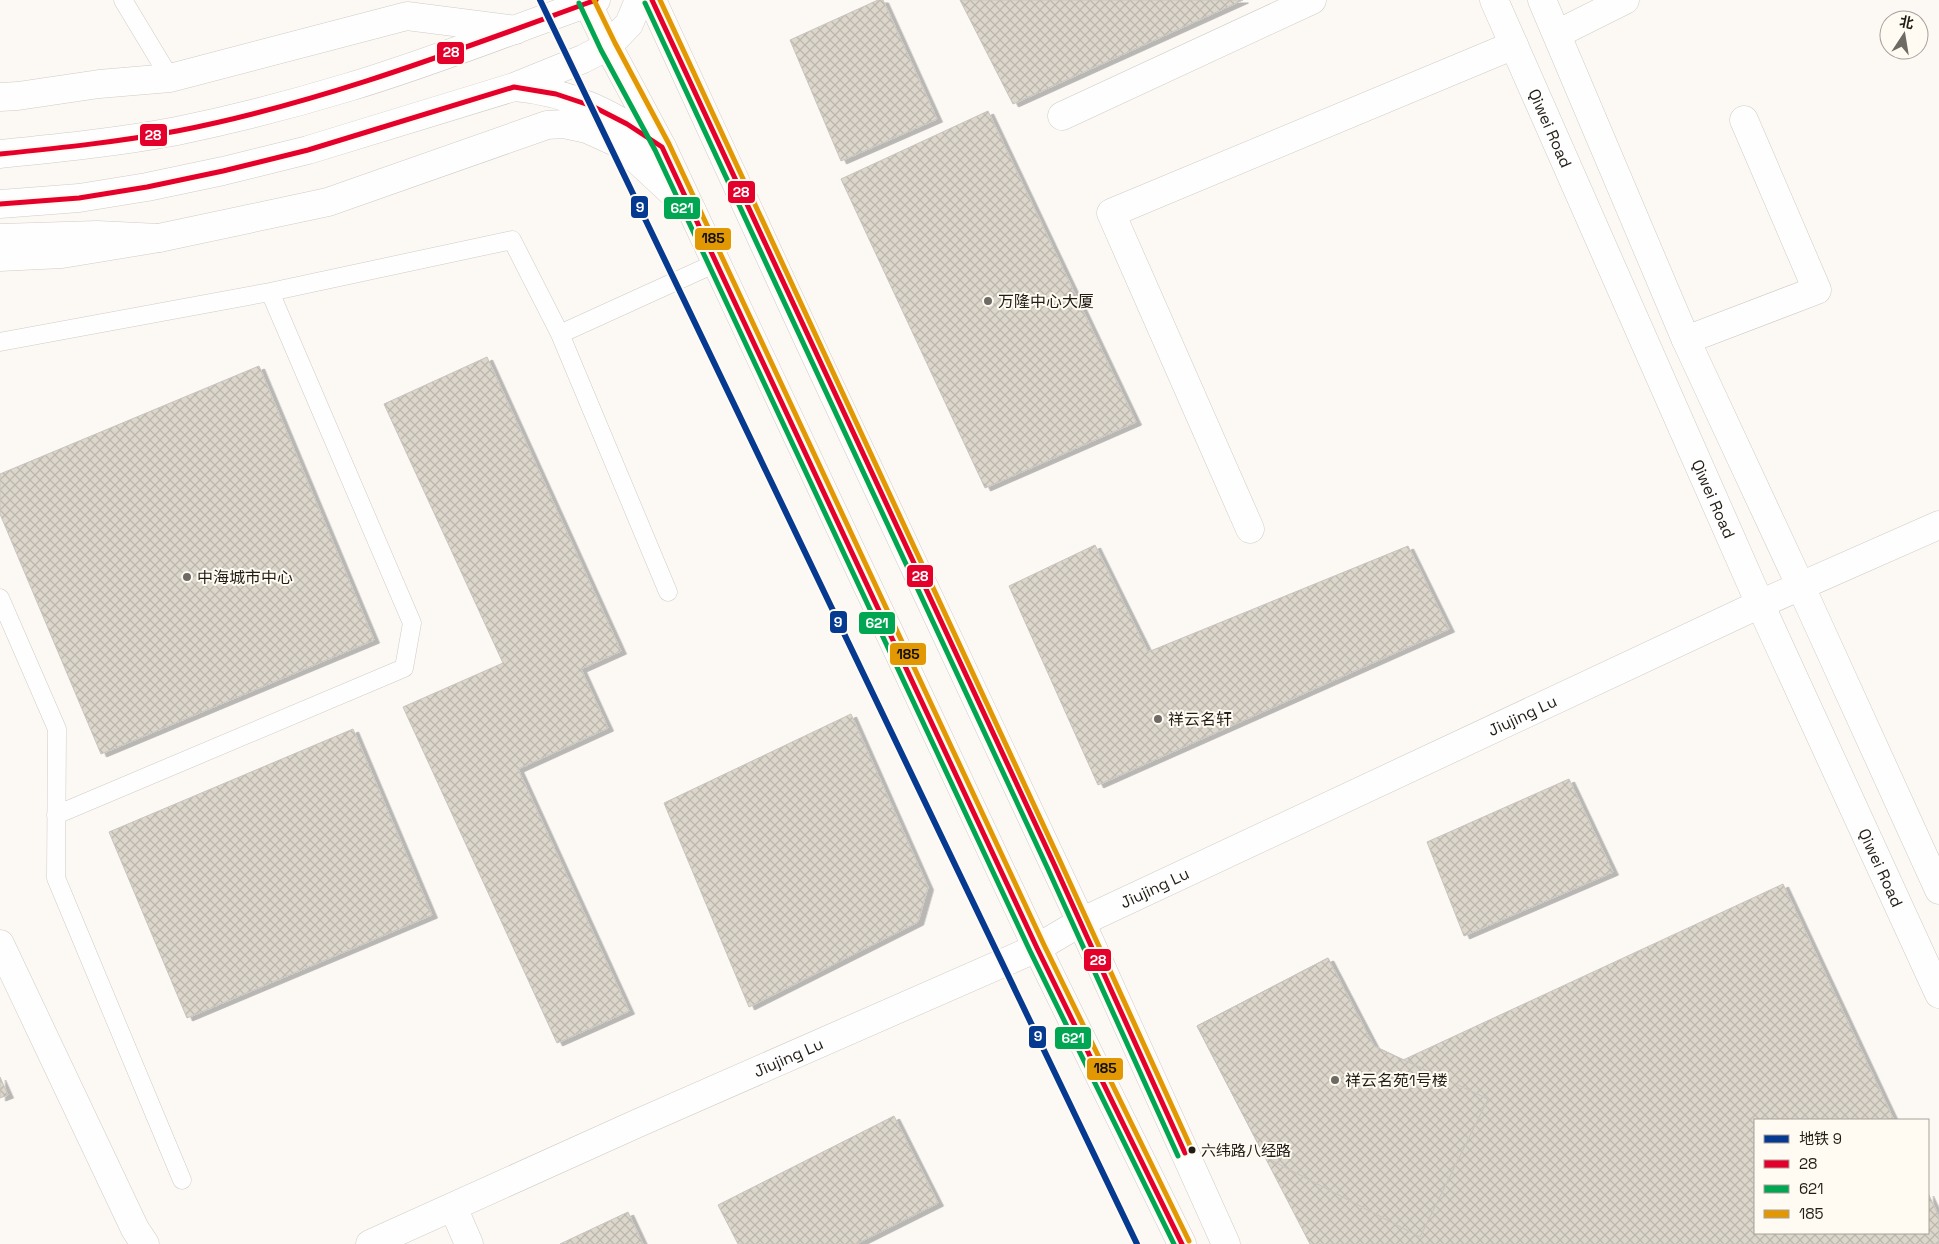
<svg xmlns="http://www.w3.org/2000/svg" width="1939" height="1244" font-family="'Space Grotesk','Noto Sans SC',sans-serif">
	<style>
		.building { fill: url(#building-cross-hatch); stroke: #c8c4bf; filter: url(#shadow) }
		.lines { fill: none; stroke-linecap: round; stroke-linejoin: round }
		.lane-casing { stroke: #cfccc6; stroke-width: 19 }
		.street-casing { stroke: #cfccc6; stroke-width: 29 }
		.secondary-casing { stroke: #cfccc6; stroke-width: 29 }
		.primary-casing { stroke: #cfccc6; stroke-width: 29 }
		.lane { stroke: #fffefe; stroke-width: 18 }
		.street { stroke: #fffefe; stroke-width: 28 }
		.secondary { stroke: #fffefe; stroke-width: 28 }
		.primary { stroke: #fffefe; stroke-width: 28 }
		.bus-1-casing { stroke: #fffaf2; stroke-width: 9 }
		.bus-2-casing { stroke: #fffaf2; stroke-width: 9 }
		.bus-3-casing { stroke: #fffaf2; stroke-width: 9 }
		.bus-1 { stroke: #e4002b; stroke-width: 5 }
		.bus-2 { stroke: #00a651; stroke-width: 5 }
		.bus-3 { stroke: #e29802; stroke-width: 5 }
		.metro-1-casing { stroke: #fffaf2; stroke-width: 10 }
		.metro-1 { stroke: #063a91; stroke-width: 6 }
		.poi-dot { fill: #6e6a64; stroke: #fffaf2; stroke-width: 2 }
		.bus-dot { fill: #211d16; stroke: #fffaf2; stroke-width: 2 }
		.labels { text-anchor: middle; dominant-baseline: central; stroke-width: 4; stroke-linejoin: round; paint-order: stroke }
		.bus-label { font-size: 15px; fill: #211d16; stroke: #fffaf2; text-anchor: start }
		.street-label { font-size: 16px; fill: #211d16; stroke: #fffaf2 }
		.poi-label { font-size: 16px; fill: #211d16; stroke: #fffaf2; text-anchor: start }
		.line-badge { stroke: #fffaf2; stroke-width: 2 }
		.badge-label { font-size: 14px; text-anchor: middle; font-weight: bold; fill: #fff }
		.pale-badge-label { font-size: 14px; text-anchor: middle; font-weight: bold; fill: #111 }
	</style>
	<defs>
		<pattern id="building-cross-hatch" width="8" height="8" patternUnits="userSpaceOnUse" patternTransform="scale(1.25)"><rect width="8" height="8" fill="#dcd6cb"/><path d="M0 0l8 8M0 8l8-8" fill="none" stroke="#bcb7ae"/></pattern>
		<filter id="shadow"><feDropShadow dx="5.5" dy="3" stdDeviation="0" flood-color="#0004"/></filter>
	</defs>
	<rect width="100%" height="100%" fill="#fcf9f5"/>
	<!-- building -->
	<path class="building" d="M 878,0 L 883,0 L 937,119 L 841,161 L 790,40 Z
		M 960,0 L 1243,0 L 1013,104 Z
		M 988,111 L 1136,422 L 985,488 L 841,179 Z
		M 487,357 L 621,651 L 581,669 L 608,728 L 518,769 L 629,1011 L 557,1043 L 403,707 L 503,663 L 384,404 Z
		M 259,366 L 374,640 L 101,754 L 0,514 L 0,474 Z
		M 1095,545 L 1148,652 L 1408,546 L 1449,629 L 1098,785 L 1009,586 Z
		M 851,714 L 928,887 L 918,922 L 749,1007 L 664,803 Z
		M 353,729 L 432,915 L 187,1018 L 109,832 Z
		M 1569,779 L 1613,872 L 1464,936 L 1427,842 Z
		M 1783,884 L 1894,1120 L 1755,1120 L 1755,1233 L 1928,1233 L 1928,1193 L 1939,1217 L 1939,1244 L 1310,1244 L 1197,1026 L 1328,958 L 1374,1046 L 1403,1060 Z
		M 1328,958 L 1374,1046 L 1488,1099 L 1420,1237 L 1265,1157 L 1197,1026 Z
		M 0,1077 L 8,1095 L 0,1098 Z
		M 894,1116 L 938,1203 L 856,1244 L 738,1244 L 718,1205 Z
		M 628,1212 L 643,1244 L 560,1244 Z"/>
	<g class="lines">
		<defs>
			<path id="lane" d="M 123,0 L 170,78
				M 560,334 L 668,592
				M 0,342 L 270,292 L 512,240 L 560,334 L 716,263
				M 0,598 L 57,729 L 56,878 L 182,1180
				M 56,815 L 404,668 L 412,623 L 270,292"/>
			<path id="street" d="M 1557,34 L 1625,0
				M 0,97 L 18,96 L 99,84 L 170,78 L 407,16 L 516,30
				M 1062,116 L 1312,0
				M 0,257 L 62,254 L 159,238 L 328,202 L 547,125 L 564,124 L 587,129 L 620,144 L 692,211
				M 1686,340 L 1817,290 L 1744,120
				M 1250,529 L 1111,213 L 1514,45
				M 0,944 L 135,1229 L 145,1244
				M 453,1207 L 469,1244"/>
			<g id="secondary">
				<path id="s1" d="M 1494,0 L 1760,604 L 1939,994"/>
				<path d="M 1542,0 L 1686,340 L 1801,587 L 1939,890"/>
				<path d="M 515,87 C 573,92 615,116 662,147"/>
				<path d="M 0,154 C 59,148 119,142 177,131 C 235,119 293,104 349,87 C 433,62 514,29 596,0"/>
				<path d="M 0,204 L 79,198 L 147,187 L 223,171 L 308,150 L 514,87 L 583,59 L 608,46 L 629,24 L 639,0"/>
				<path d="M 0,238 L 97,235 L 159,238"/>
				<path id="s2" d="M 370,1244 L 636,1124 L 1037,948 L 1081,922 L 1760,604 L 1939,525"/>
			</g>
			<path id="primary" d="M 586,0 L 608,46 L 662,147 L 1037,948 L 1182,1244
				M 652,0 L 812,348 L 1081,922 L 1226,1244"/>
		</defs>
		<!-- lane casing -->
		<use href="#lane" class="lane-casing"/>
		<!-- street casing -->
		<use href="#street" class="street-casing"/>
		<!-- secondary casing -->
		<use href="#secondary" class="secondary-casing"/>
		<!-- primary casing -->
		<use href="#primary" class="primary-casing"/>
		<!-- lane -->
		<use href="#lane" class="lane"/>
		<!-- street -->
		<use href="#street" class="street"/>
		<!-- secondary -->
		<use href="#secondary" class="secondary"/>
		<!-- primary -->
		<use href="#primary" class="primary"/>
		<defs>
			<path id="bus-1" d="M 652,0 L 1054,864 L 1185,1153
				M 0,154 C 59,148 118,142 177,131 C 321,103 458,50 596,0
				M 0,204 L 79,198 L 147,187 L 223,171 L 308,150 L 514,87 L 556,94 L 592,106 L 627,124 L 662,147 L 1037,948 L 1182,1244"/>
			<path id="bus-2" d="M 579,3 L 601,50 L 655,150 L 1030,951 L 1174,1244
				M 645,3 L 1047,867 L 1178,1156"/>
			<path id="bus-3" d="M 594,0 L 615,43 L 669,144 L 1044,945 L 1189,1241
				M 660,0 L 1060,861 L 1192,1150"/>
		</defs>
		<!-- bus-1 casing -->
		<use href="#bus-1" class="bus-1-casing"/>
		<!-- bus-2 casing -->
		<use href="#bus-2" class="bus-2-casing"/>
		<!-- bus-3 casing -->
		<use href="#bus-3" class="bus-3-casing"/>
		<!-- bus-1 -->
		<use href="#bus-1" class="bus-1"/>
		<!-- bus-2 -->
		<use href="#bus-2" class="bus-2"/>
		<!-- bus-3 -->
		<use href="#bus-3" class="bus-3"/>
		<defs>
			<path id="metro-1" d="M 540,0 L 1137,1244"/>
		</defs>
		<!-- metro-1 casing -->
		<use href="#metro-1" class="metro-1-casing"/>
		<!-- metro-1 -->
		<use href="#metro-1" class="metro-1"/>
	</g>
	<!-- markers -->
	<g class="poi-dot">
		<circle cx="988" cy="301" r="5"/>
		<circle cx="187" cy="577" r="5"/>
		<circle cx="1158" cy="719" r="5"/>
		<circle cx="1335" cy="1080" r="5"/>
	</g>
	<circle class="bus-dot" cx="1192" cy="1150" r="4.5"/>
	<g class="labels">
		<!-- bus labels -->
		<g class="bus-label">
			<text x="1201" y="1150">六纬路八经路</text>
		</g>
		<!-- street labels -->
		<g class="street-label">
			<text stroke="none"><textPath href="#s1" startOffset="140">Qiwei Road</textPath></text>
			<text stroke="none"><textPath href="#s1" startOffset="545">Qiwei Road</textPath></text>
			<text stroke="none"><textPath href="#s2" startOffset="1268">Jiujing Lu</textPath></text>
			<text stroke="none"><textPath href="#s1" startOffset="950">Qiwei Road</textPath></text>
			<text stroke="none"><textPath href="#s2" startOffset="862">Jiujing Lu</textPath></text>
			<text stroke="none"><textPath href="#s2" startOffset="458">Jiujing Lu</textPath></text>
		</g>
		<!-- poi labels -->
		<g class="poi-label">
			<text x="998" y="301">万隆中心大厦</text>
			<text x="197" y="577">中海城市中心</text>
			<text x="1168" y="719">祥云名轩</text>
			<text x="1345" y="1080">祥云名苑1号楼</text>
		</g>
	</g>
	<g class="line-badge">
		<rect x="436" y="41" width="29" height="24" rx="5" fill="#e4002b"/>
		<rect x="139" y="123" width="29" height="24" rx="5" fill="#e4002b"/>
		<rect x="727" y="180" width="29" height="24" rx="5" fill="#e4002b"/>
		<rect x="630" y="195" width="19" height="24" rx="5" fill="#063a91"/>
		<rect x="663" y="196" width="38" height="24" rx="5" fill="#00a651"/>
		<rect x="694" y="227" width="38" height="24" rx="5" fill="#e29802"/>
		<rect x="906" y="564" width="28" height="24" rx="5" fill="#e4002b"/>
		<rect x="829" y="610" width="19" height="24" rx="5" fill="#063a91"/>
		<rect x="858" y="611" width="38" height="24" rx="5" fill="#00a651"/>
		<rect x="889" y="642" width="38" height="24" rx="5" fill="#e29802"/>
		<rect x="1083" y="948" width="29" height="24" rx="5" fill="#e4002b"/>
		<rect x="1028" y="1025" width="19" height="24" rx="5" fill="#063a91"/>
		<rect x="1054" y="1026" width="38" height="24" rx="5" fill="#00a651"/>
		<rect x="1086" y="1057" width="38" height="24" rx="5" fill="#e29802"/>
	</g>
	<g class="badge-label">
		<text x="451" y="57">28</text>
		<text x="153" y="140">28</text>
		<text x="741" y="197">28</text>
		<text x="640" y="212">9</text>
		<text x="682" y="213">621</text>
		<text x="920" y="581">28</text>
		<text x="838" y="627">9</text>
		<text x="877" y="628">621</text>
		<text x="1098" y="965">28</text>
		<text x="1038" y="1041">9</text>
		<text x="1073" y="1043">621</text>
	</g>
	<g class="pale-badge-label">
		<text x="713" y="243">185</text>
		<text x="908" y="659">185</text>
		<text x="1105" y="1073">185</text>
	</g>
	<!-- legend -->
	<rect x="1754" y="1119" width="175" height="115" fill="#fffaf2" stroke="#a6a29a"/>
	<rect x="1764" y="1135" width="25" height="8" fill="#063a91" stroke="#a6a29a"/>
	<text x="1799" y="1144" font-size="15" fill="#211d16">地铁 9</text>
	<rect x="1764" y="1160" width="25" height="8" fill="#e4002b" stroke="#a6a29a"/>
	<text x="1799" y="1169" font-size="15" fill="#211d16">28</text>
	<rect x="1764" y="1185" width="25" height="8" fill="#00a651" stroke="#a6a29a"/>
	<text x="1799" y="1194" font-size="15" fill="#211d16">621</text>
	<rect x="1764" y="1210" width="25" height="8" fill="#e29802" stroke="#a6a29a"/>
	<text x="1799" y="1219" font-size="15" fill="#211d16">185</text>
	<!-- north arrow -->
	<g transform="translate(1904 35) rotate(12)"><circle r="24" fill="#fffaf2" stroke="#a6a29a"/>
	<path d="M0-4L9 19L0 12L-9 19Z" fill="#6e6a64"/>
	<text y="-8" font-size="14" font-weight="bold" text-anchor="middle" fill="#211d16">北</text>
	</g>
</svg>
